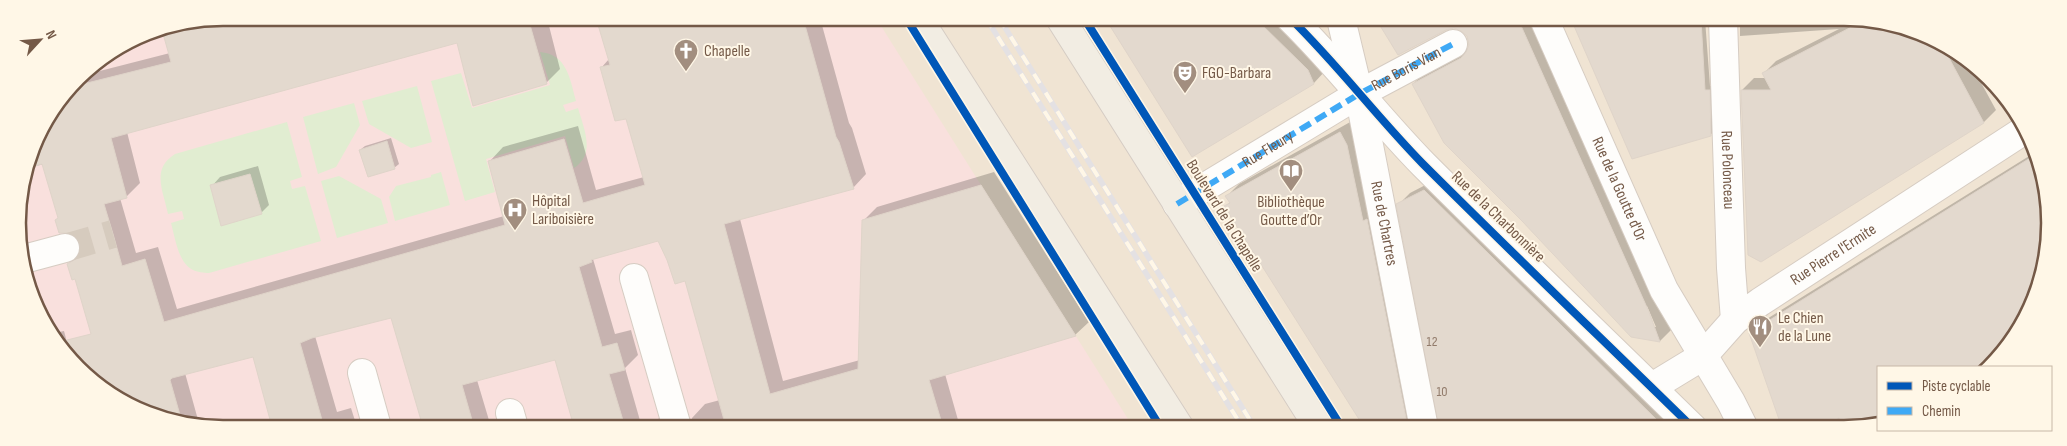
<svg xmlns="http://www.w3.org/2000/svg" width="2067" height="446" font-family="'Sofia Sans Condensed',sans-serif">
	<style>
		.residential { fill: #f0e4d3 }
		.medical { fill: #f9e0dd }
		.green { fill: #e1edd1 }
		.shadow { fill: #0003; fill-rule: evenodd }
		.building { fill: #e3d9ce; stroke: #dfd4c9 }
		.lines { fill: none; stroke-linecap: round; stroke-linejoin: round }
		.minor-tunnel { stroke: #d6cbbe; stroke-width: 28; stroke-dasharray: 28 14; stroke-linecap: butt }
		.minor-casing { stroke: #d6ccc2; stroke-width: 30 }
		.major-casing { stroke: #d5ccc4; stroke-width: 30 }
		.minor { stroke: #fefdfb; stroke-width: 28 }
		.major { stroke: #f2ede3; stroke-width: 28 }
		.rail-casing { stroke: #e4e1e3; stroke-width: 5.5 }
		.rail { stroke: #fff7e7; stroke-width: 4; stroke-dasharray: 11; stroke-linecap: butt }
		.quiet { stroke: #3fa9f5; stroke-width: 6; stroke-dasharray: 12 6; stroke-linecap: butt }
		.cycleway-casing { stroke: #fff7e7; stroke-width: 11 }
		.cycleway { stroke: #0057b8; stroke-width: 8 }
		.labels { text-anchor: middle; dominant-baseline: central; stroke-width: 4; stroke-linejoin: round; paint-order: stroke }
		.number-label { font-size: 14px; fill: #927b6b }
		.poi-label { font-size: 16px; fill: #745947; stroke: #fff7e7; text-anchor: start }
		.street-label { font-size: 16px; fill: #745947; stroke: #fff7e7 }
		.rim { fill: none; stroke: #745947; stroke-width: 2.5 }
	</style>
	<rect width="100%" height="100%" fill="#f7f1e6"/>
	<!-- residential -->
	<path class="residential" d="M 223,18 L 1871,19 L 1946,45 L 2007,98 L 2042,170 L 2048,250 L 2028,314 L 1990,367 L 1878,367 L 1878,423 L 1858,428 L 196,427 L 68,358 L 28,289 L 18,210 L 78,77 L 145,33 Z"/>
	<!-- medical -->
	<path class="medical" d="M 223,18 L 876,18 L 1133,427 L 196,427 L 121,401 L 68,358 L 28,289 L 18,210 L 33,144 L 78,77 L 145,33 Z"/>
	<!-- green -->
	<path class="green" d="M 540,52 C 567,54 570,79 576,101 L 563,105 L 566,112 L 578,108 C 584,129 596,154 574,168 L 565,136 L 486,159 L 495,192 L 465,201 L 431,81 L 461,73 L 472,108 L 550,85 Z
		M 417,86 L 432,142 L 411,148 L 369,124 L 362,101 Z
		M 354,103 L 360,125 L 336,167 L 318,174 L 303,117 Z
		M 287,122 L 302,177 L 290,181 L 292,189 L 305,186 L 321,241 L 209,273 C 204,273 197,272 193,270 C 178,263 175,237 171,223 L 184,219 L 182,211 L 168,214 C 163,190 151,169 175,154 Z
		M 441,172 L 450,205 L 395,221 L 389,197 L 396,186 L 431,177 L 431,175 Z
		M 339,176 L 381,199 L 388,223 L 337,238 L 321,181 Z"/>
	<!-- shadow -->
	<path class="shadow" d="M 223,18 L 547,18 L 560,69 L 546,83 L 458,42 L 127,132 L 140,183 L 127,196 L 120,198 L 136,253 L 158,247 L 177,309 L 504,216 L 490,161 L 503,147 L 578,126 L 596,190 L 644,177 L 626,117 L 601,68 L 609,59 L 597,18 L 820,18 L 849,123 L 852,128 L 866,174 L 853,188 L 740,219 L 783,381 L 860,360 L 863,221 L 877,207 L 994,172 L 1089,322 L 1075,335 L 945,374 L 960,427 L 693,427 L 692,418 L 705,404 L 720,400 L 685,280 L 669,260 L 659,239 L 593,259 L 615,334 L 631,330 L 638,355 L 625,368 L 641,424 L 674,414 L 684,427 L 575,427 L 555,358 L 477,380 L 491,427 L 424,427 L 392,316 L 315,336 L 337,412 L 351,408 L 357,427 L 273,427 L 253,355 L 185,373 L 200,427 L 121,401 L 80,287 L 69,264 L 81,251 L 81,243 L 59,217 L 44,164 L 28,168 L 33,144 L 78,77 L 88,71 L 88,74 L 170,53 L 163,29 Z
		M 1107,18 L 1281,19 L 1326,70 L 1314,83 L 1193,155 Z
		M 1378,19 L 1536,19 L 1672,329 L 1660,341 L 1632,336 L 1413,84 L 1426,71 L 1469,48 L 1468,37 L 1462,29 L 1454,27 L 1394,48 ZM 1647,306 L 1656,327 L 1653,327 L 1645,307 Z
		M 1572,19 L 1705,19 L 1710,86 L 1713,86 L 1715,131 L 1710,135 L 1633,157 Z
		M 1740,19 L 1871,19 L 1946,45 L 1973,68 L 1996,110 L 1984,122 L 1761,261 L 1742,90 L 1754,78 L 1766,78 L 1764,73 L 1776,61 L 1839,29 L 1740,36 Z
		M 1352,121 L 1425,428 L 1365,428 L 1226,207 L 1230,202 L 1227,196 L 1239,184 Z
		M 391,138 L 399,164 L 394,168 L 360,150 L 365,146 Z
		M 2034,153 L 2042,170 L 2048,250 L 2028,314 L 1990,367 L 1878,367 L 1878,423 L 1858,428 L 1784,428 L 1751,334 L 1762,322 Z
		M 258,166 L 269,205 L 261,213 L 212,186 L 220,177 Z
		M 1437,179 L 1689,428 L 1440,428 L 1398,205 L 1410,193 Z
		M 64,331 L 72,361 L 54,333 Z"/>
	<!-- building -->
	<path class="building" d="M 224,18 L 528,18 L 547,84 L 473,106 L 457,43 L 111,138 L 127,198 L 104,204 L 113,234 L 122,266 L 145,259 L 164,322 L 505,225 L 488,161 L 564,139 L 583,203 L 645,185 L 626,119 L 615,121 L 600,67 L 610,65 L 596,18 L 803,18 L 836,137 L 839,142 L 854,189 L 724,224 L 770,394 L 858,369 L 862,220 L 981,185 L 1076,336 L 929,380 L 943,427 L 726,427 L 685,281 L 675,284 L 667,260 L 658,241 L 591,260 L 592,262 L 579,267 L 602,347 L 617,343 L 625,370 L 609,374 L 625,427 L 574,427 L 555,360 L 462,385 L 474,427 L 423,427 L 391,318 L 312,338 L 300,343 L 324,427 L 272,427 L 253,357 L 172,378 L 170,380 L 182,422 L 120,401 L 68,358 L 59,342 L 91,334 L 75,279 L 72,280 L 67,264 L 76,259 L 80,252 L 80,244 L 76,237 L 69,233 L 59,233 L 55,220 L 58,218 L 42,164 L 28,168 L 33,144 L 71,87 L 171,62 L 162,30 Z
		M 1105,18 L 1256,19 L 1308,70 L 1314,84 L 1192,157 Z
		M 1376,19 L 1518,19 L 1649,312 L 1660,342 L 1631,337 L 1522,221 L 1444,143 L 1412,84 L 1461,58 L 1466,52 L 1469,45 L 1467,36 L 1461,31 L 1454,28 L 1446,30 L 1398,55 Z
		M 1571,19 L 1701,19 L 1705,90 L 1710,90 L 1711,136 L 1632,159 Z
		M 1867,19 L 1941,43 L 1984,123 L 1761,262 L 1748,255 L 1741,90 L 1771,90 L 1762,73 Z
		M 1340,132 L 1347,145 L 1363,221 L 1367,219 L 1408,428 L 1367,428 L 1362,424 L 1224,206 L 1230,203 L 1225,196 Z
		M 387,141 L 395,169 L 368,177 L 359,150 Z
		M 2035,155 L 2042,170 L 2048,250 L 2028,314 L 1990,367 L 1878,367 L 1878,423 L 1858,428 L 1844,428 L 1839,418 L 1822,428 L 1782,428 L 1749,333 Z
		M 250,174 L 262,214 L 221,226 L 210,185 Z
		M 1424,190 L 1562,326 L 1665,428 L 1439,428 L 1396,204 Z"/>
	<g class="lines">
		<!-- minor-tunnel -->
		<path class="minor-tunnel" d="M 65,248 L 113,234"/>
		<defs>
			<g id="minor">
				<path d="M 1291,19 C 1338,65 1377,117 1423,164 C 1512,253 1603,340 1693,428"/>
				<path id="s1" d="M 1341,19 L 1359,94 L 1424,428"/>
				<path id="s2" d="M 1544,19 L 1664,290 L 1731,402 L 1744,428"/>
				<path id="s3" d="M 1723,19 L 1731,268 L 1735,320"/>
				<path id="s4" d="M 1177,204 L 1359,94 L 1453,44"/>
				<path d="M 24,259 L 65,248"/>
				<path d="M 634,278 L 677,427"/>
				<path d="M 362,373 L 377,427"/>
				<path id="s5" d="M 1652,387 L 1703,356 L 1735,320 L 1760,302 L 2023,131"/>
				<path d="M 510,413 L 514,427"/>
			</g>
			<path id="major" d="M 918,18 L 1180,428
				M 1060,18 L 1319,428"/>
		</defs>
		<!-- minor casing -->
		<use href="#minor" class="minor-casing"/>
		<!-- major casing -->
		<use href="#major" class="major-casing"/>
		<!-- minor -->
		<use href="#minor" class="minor"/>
		<!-- major -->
		<use href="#major" class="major"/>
		<defs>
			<path id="rail" d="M 986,18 L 1243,428
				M 999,18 L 1255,428"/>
		</defs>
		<!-- rail casing -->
		<use href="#rail" class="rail-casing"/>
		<!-- rail -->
		<use href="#rail" class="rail"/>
		<!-- quiet -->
		<path class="quiet" d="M 1177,204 L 1359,94 L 1453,44"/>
		<defs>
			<path id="cycleway" d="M 906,18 L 1161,428
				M 1084,18 L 1342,428
				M 1291,19 C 1338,65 1377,117 1423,164 C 1512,253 1603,340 1693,428"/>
		</defs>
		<!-- cycleway casing -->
		<use href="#cycleway" class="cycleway-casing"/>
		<!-- cycleway -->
		<use href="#cycleway" class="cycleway"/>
	</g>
	<!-- icons -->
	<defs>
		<symbol id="church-pin" viewBox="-11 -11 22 30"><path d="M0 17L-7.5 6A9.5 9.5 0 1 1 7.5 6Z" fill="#a28e7f" stroke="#fff7e7"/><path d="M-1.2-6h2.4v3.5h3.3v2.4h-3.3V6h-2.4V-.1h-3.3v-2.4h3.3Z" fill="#fff"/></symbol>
		<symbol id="theatre-pin" viewBox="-11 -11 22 30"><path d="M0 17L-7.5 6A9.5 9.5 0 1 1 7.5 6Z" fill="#a28e7f" stroke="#fff7e7"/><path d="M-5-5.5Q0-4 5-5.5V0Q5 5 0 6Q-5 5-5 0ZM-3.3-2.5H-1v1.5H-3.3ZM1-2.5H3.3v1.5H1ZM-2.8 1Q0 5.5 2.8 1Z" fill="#fff"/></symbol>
		<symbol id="library-pin" viewBox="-11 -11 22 30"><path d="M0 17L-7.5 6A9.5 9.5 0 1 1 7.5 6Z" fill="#a28e7f" stroke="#fff7e7"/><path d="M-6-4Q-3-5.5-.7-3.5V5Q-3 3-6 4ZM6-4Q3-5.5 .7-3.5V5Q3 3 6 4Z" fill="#fff"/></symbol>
		<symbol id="hospital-pin" viewBox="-11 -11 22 30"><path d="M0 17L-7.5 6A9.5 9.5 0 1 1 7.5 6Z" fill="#a28e7f" stroke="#fff7e7"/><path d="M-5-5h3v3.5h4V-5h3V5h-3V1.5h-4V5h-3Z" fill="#fff"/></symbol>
		<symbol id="restaurant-pin" viewBox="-11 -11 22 30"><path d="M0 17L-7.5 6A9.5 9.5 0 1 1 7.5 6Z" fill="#a28e7f" stroke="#fff7e7"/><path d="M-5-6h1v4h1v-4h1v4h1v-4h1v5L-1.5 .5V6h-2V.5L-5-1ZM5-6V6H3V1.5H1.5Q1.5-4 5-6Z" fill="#fff"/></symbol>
	</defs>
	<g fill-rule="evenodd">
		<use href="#church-pin" x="672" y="37" width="28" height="38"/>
		<use href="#theatre-pin" x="1171" y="59" width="28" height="38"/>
		<use href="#library-pin" x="1277" y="157" width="28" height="38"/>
		<use href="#hospital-pin" x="501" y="196" width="28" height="38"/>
		<use href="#restaurant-pin" x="1746" y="313" width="28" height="38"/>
	</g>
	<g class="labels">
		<!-- number labels -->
		<g class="number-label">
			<text x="1432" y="341">12</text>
			<text x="1442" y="391">10</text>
		</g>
		<!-- poi labels -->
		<g class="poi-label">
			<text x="704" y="51">Chapelle</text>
			<text x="1202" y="73">FGO-Barbara</text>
			<text x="532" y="201">Hôpital<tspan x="532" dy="18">Lariboisière</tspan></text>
			<text x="1291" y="202" text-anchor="middle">Bibliothèque<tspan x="1291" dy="18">Goutte d’Or</tspan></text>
			<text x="1778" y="318">Le Chien<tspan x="1778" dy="18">de la Lune</tspan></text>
		</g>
		<!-- street labels -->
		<g class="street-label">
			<text stroke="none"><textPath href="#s4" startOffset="266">Rue Boris Vian</textPath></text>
			<text stroke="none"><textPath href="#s4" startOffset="106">Rue Fleury</textPath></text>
			<text stroke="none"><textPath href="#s3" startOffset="151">Rue Polonceau</textPath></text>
			<text stroke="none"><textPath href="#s2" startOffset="186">Rue de la Goutte d'Or</textPath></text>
			<text transform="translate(1224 216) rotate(58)">Boulevard de la Chapelle</text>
			<text transform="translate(1498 217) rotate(44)">Rue de la Charbonnière</text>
			<text stroke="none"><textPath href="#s1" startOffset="209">Rue de Chartres</textPath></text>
			<text stroke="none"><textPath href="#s5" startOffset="226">Rue Pierre l'Ermite</textPath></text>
		</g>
	</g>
	<!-- crop -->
	<path d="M0 0H2067V446H0ZM223 26H1844A197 197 0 0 1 2041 223V223A197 197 0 0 1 1844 420H223A197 197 0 0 1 26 223V223A197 197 0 0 1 223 26Z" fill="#fff7e7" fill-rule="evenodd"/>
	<path class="rim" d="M223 26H1844A197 197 0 0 1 2041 223V223A197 197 0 0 1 1844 420H223A197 197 0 0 1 26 223V223A197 197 0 0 1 223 26Z"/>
	<!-- legend -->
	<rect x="1877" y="366" width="175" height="65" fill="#fff7e7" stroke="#c7b8a7"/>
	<rect x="1887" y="382" width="25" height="8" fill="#0057b8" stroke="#c7b8a7"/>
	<text x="1922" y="391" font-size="15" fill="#745947">Piste cyclable</text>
	<rect x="1887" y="407" width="25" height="8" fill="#3fa9f5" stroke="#c7b8a7"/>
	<text x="1922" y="416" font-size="15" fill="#745947">Chemin</text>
	<!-- north arrow -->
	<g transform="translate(40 40) rotate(64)" stroke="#fff7e7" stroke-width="4" paint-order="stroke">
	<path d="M0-4L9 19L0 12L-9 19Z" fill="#745947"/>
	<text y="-8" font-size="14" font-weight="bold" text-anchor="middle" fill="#745947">N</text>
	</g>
</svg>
